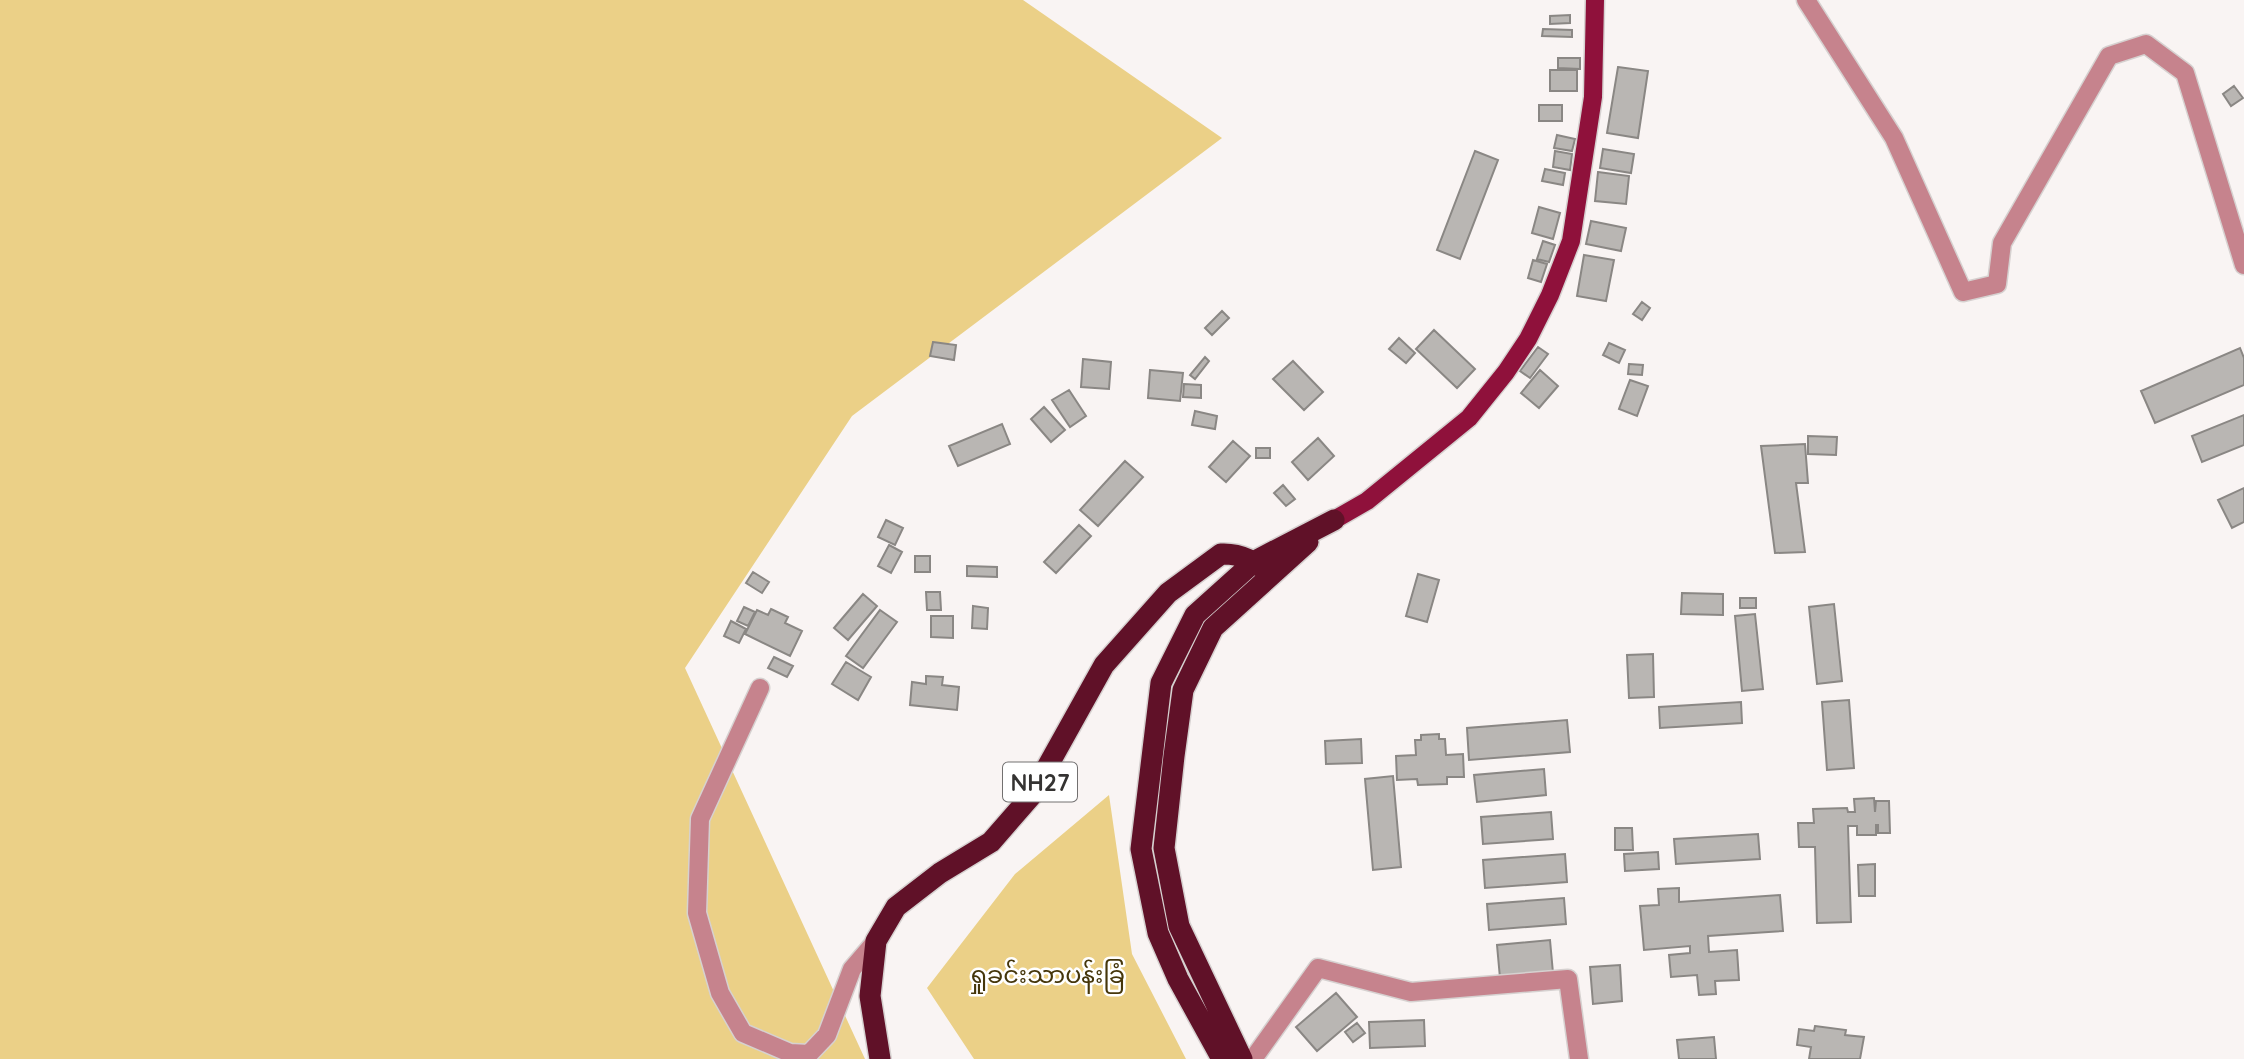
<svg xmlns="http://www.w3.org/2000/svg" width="2244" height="1059" font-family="Quicksand,'Noto Sans Myanmar',sans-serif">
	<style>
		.green { fill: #ebd087 }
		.building { fill: #b9b6b3; stroke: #8a8784; stroke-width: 2 }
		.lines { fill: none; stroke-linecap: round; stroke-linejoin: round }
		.minor-casing { stroke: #d6d1d0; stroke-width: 21 }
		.major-casing { stroke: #d6d1d0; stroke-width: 21 }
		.highway-casing { stroke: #d6d1d0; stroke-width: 24 }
		.minor { stroke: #c6838d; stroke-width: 18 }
		.major { stroke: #8f113b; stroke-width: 18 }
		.highway { stroke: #601128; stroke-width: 21 }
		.labels { text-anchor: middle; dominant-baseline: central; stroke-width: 5; stroke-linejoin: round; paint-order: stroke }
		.shield { fill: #fff; stroke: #727070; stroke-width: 2 }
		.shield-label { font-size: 23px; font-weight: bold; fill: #353332 }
		.park-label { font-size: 24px; fill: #45360a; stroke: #fff }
	</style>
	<rect width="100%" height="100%" fill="#f9f4f3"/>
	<!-- green -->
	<path class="green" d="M 0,0 L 1023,0 L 1222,138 L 852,416 L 685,668 L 865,1059 L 0,1059 Z
		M 1109,795 L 1132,954 L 1186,1059 L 974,1059 L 927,988 L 1015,874 Z"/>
	<!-- building -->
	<path class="building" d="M 1570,15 L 1570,23 L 1550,24 L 1550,16 Z
		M 1543,29 L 1572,30 L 1572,37 L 1542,36 Z
		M 1558,58 L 1580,58 L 1580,69 L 1558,68 Z
		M 1618,67 L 1648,71 L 1638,138 L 1607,133 Z
		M 1550,70 L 1577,70 L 1577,91 L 1550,91 Z
		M 2234,86 L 2243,98 L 2231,106 L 2223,94 Z
		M 1539,105 L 1562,105 L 1562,121 L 1539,121 Z
		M 1557,135 L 1575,139 L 1572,151 L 1554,148 Z
		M 1603,149 L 1634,154 L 1631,173 L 1600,168 Z
		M 1475,151 L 1498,160 L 1460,259 L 1437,250 Z
		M 1555,151 L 1572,154 L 1570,170 L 1553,167 Z
		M 1545,169 L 1565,173 L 1563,185 L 1542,181 Z
		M 1598,172 L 1629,176 L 1626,204 L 1595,201 Z
		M 1539,207 L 1560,213 L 1553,239 L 1532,233 Z
		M 1591,221 L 1626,228 L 1621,251 L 1586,244 Z
		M 1543,241 L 1555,245 L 1549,262 L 1537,259 Z
		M 1584,255 L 1614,260 L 1606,301 L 1577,296 Z
		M 1533,260 L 1547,264 L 1541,282 L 1528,278 Z
		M 1642,302 L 1650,308 L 1642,320 L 1633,314 Z
		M 1222,311 L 1229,318 L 1212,335 L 1205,328 Z
		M 1434,330 L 1475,369 L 1457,388 L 1416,349 Z
		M 1399,338 L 1415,353 L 1406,363 L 1389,349 Z
		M 933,342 L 956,345 L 954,360 L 930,356 Z
		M 1609,343 L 1625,350 L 1619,363 L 1603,355 Z
		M 1538,347 L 1548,354 L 1530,378 L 1520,371 Z
		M 2240,348 L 2244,358 L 2244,385 L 2155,423 L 2141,391 Z
		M 1205,357 L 1209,361 L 1195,379 L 1190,375 Z
		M 1083,359 L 1111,362 L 1109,389 L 1081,387 Z
		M 1293,361 L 1323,392 L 1304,410 L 1273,379 Z
		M 1629,364 L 1643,365 L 1642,375 L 1628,374 Z
		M 1150,370 L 1183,373 L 1180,401 L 1148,398 Z
		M 1540,370 L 1558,386 L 1539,408 L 1521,393 Z
		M 1630,380 L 1648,386 L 1637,416 L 1619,409 Z
		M 1184,384 L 1201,385 L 1201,398 L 1183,397 Z
		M 1069,390 L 1086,416 L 1070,427 L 1052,400 Z
		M 1044,407 L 1065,430 L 1051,442 L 1031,419 Z
		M 1195,411 L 1217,416 L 1215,429 L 1192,425 Z
		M 2244,415 L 2244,445 L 2202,462 L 2192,436 Z
		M 1002,424 L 1010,444 L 958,466 L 949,446 Z
		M 1808,436 L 1837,437 L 1836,455 L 1808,454 Z
		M 1318,438 L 1334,456 L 1308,480 L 1292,462 Z
		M 1233,441 L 1250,456 L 1226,482 L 1209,467 Z
		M 1805,444 L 1808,483 L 1796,483 L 1805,552 L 1775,553 L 1761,446 Z
		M 1256,448 L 1270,448 L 1270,458 L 1256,458 Z
		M 1125,461 L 1143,477 L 1098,526 L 1080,510 Z
		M 1283,485 L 1295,499 L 1286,506 L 1274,493 Z
		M 2244,488 L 2244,522 L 2232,528 L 2218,500 Z
		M 886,520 L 903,528 L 895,545 L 878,537 Z
		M 1079,525 L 1091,536 L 1056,573 L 1044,562 Z
		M 889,545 L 902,552 L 891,573 L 878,566 Z
		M 915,556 L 930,556 L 930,572 L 915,572 Z
		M 967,566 L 997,567 L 997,577 L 967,576 Z
		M 753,572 L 769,582 L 762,593 L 746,583 Z
		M 1418,574 L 1439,580 L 1427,622 L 1406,616 Z
		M 926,592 L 940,592 L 941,610 L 927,610 Z
		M 1682,593 L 1723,594 L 1723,615 L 1681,614 Z
		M 863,594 L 877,606 L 848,640 L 834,628 Z
		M 1740,598 L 1756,598 L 1756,608 L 1740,608 Z
		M 1834,604 L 1842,681 L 1817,684 L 1809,607 Z
		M 973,606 L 988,608 L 987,629 L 972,628 Z
		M 744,607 L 755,612 L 748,626 L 737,621 Z
		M 771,609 L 788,617 L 785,623 L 802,631 L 790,656 L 745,634 L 757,610 L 768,615 Z
		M 880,610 L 897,622 L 863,668 L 846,656 Z
		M 1755,614 L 1763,689 L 1742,691 L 1735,616 Z
		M 931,616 L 953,616 L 953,638 L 931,637 Z
		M 731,621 L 746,629 L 739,643 L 724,636 Z
		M 1653,654 L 1654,697 L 1629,698 L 1627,655 Z
		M 774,657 L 793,666 L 787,677 L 768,668 Z
		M 846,662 L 871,677 L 858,700 L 832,684 Z
		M 926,676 L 943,677 L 942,685 L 959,687 L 957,710 L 910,705 L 912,682 L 926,684 Z
		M 1849,700 L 1854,768 L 1827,770 L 1822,702 Z
		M 1741,702 L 1742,723 L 1660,728 L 1659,707 Z
		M 1567,720 L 1570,752 L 1469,760 L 1467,728 Z
		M 1439,734 L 1439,739 L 1445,739 L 1446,755 L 1463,754 L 1464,777 L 1447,777 L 1447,784 L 1418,785 L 1417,779 L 1397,780 L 1396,756 L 1416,755 L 1415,740 L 1421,740 L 1421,735 Z
		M 1361,739 L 1362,763 L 1326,764 L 1325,741 Z
		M 1544,769 L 1546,795 L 1477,802 L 1474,775 Z
		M 1393,776 L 1401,867 L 1373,870 L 1365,779 Z
		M 1874,798 L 1875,812 L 1876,801 L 1889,801 L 1890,833 L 1878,833 L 1878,825 L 1876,825 L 1876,835 L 1857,835 L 1857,826 L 1848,826 L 1851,922 L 1817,923 L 1815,847 L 1799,847 L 1798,823 L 1814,823 L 1813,809 L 1847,808 L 1848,812 L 1855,812 L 1854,799 Z
		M 1551,812 L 1553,839 L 1483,844 L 1481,817 Z
		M 1615,828 L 1632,828 L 1633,850 L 1615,850 Z
		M 1758,834 L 1760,859 L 1676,864 L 1674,839 Z
		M 1658,852 L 1659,869 L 1625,871 L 1624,854 Z
		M 1565,854 L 1567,882 L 1485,888 L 1483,860 Z
		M 1875,864 L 1875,896 L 1859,896 L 1858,865 Z
		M 1679,888 L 1679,902 L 1780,895 L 1783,931 L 1708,936 L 1709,952 L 1737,950 L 1739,980 L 1715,981 L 1716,994 L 1699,995 L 1697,975 L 1671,977 L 1669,955 L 1690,953 L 1690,946 L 1644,950 L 1640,906 L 1659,905 L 1658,889 Z
		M 1564,898 L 1566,924 L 1489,930 L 1487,904 Z
		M 1550,940 L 1553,973 L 1500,978 L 1497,945 Z
		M 1620,965 L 1622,1001 L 1593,1004 L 1590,967 Z
		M 1336,993 L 1357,1017 L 1317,1051 L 1296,1027 Z
		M 1424,1020 L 1425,1046 L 1370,1048 L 1369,1022 Z
		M 1357,1023 L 1365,1033 L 1353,1042 L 1345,1032 Z
		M 1815,1026 L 1846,1030 L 1845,1035 L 1864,1037 L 1860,1059 L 1809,1059 L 1811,1047 L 1797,1045 L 1799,1029 L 1814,1031 Z
		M 1714,1037 L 1716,1059 L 1679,1059 L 1677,1040 Z"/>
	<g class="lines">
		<defs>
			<path id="minor" d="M 1806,0 L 1894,138 L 1963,292 L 1997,284 L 2002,243 L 2109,56 L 2146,44 L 2185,73 L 2244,265
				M 760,688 L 700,819 L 697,913 L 720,993 L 743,1033 L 790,1053 L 809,1054 L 827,1035 L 852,969 L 876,941
				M 1253,1059 L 1318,968 L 1411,992 L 1568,979 L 1579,1059"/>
			<path id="major" d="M 1334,520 L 1367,501 L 1469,418 L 1506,372 L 1528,339 L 1550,295 L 1571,241 L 1593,97 L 1595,0"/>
			<path id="highway" d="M 880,1059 L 870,996 L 876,941 L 896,907 L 940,873 L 991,842 L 1031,796 L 1104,665 L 1168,593 L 1221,554 C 1241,553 1256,562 1271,575
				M 1222,1059 L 1178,979 L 1158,933 L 1141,849 L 1161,683 L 1195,615 L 1255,561 L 1334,520
				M 1242,1059 L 1179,926 L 1164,848 L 1174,756 L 1183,690 L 1213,628 L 1308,542"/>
		</defs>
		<!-- minor casing -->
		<use href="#minor" class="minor-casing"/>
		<!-- major casing -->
		<use href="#major" class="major-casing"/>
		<!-- highway casing -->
		<use href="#highway" class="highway-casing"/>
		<!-- minor -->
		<use href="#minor" class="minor"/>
		<!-- major -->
		<use href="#major" class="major"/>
		<!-- highway -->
		<use href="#highway" class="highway"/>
	</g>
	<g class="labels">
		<!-- shield labels -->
		<rect class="shield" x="1003" y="762.5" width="74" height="39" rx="5"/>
		<g class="shield-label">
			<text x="1040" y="782">NH27</text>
		</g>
		<!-- park labels -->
		<g class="park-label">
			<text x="1047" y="974">ရှုခင်းသာပန်းခြံ</text>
		</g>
	</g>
</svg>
